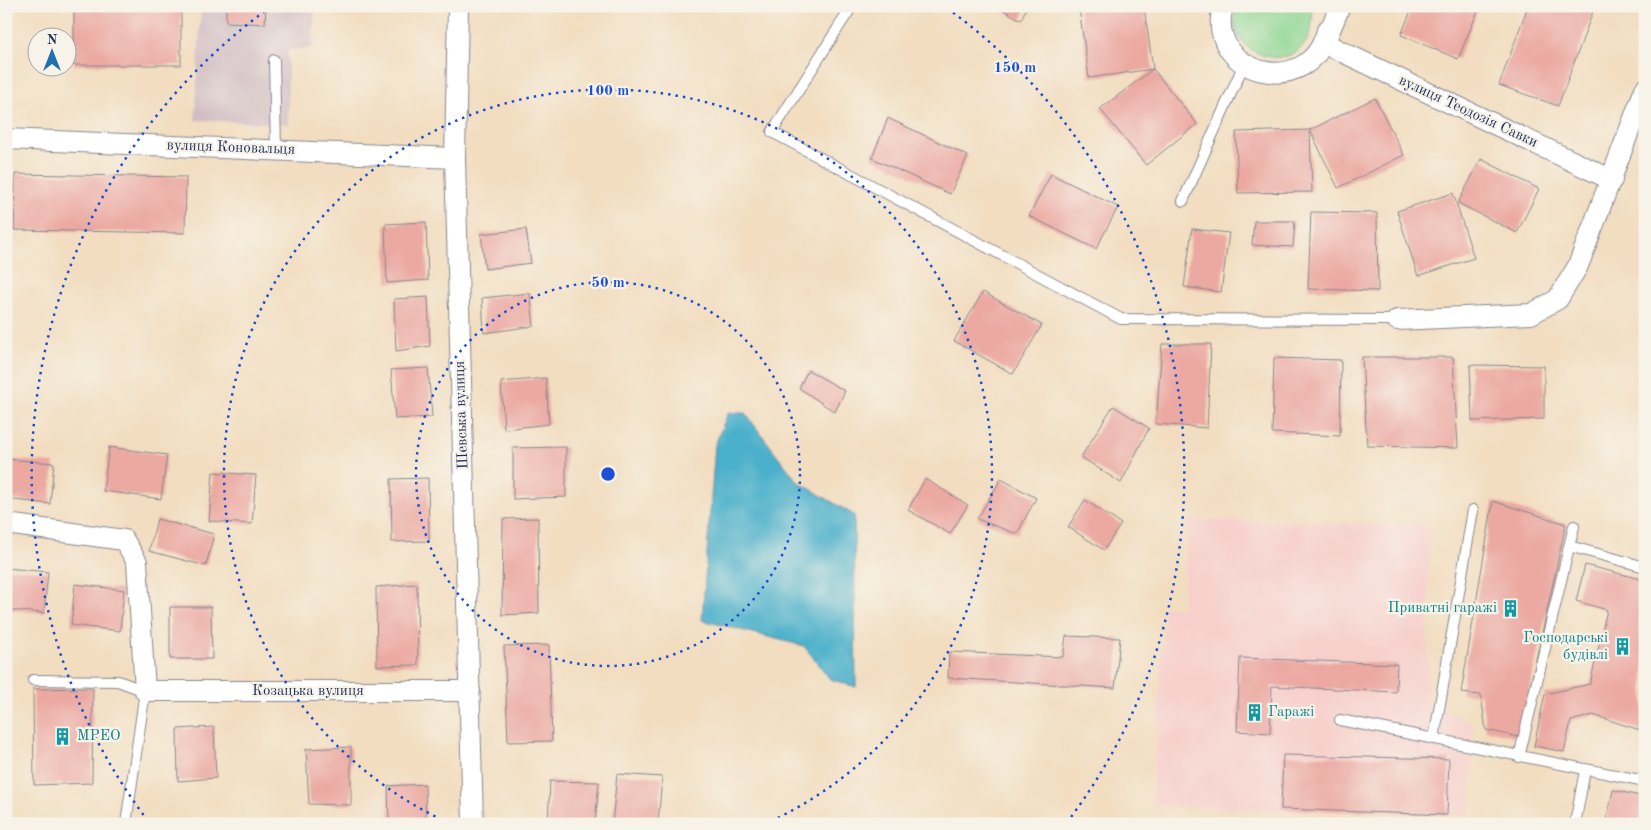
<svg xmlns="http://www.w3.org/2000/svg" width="1651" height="830" font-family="'Old Standard TT',serif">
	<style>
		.built { fill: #f7d0cc }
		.industrial { fill: #d2bec3 }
		.green { fill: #8bd591; stroke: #538278 }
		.water { fill: #4cb0cb; stroke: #347094 }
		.building { fill: #eba9a2 }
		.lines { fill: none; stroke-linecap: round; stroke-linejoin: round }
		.service-casing { stroke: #86868f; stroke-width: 12 }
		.minor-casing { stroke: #86868f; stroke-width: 22 }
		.service { stroke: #fff; stroke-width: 10 }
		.minor { stroke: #fff; stroke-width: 20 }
		.ring { fill: none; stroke: #1d4ed8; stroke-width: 2.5; stroke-dasharray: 2.5 5 }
		.labels { text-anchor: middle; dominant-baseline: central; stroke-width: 4.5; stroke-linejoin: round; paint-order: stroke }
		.street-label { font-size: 15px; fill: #1b2f5e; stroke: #f7f3e8 }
		.culture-label { font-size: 15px; fill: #0d838f; stroke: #f7f3e8; text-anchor: end }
		.centre { fill: #1d4ed8; stroke: #f7f3e8; stroke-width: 2.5 }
		.ring-label { font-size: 15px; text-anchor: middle; font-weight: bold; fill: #1d4ed8; stroke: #f7f3e8; stroke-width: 4.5; stroke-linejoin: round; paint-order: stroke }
	</style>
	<rect width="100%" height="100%" fill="#f7f3e8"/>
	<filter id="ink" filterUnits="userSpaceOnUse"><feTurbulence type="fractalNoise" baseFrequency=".02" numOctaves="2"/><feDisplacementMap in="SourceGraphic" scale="10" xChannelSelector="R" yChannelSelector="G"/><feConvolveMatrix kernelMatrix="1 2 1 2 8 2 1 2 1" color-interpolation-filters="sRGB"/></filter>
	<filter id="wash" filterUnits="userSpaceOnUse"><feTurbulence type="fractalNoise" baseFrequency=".0096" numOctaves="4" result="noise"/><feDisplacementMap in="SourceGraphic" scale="20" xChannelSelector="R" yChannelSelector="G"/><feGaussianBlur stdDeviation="1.12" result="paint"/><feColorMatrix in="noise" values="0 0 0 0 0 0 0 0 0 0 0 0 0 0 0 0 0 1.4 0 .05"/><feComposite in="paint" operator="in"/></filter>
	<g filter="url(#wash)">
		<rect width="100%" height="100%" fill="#f2ddc0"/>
		<!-- built -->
		<path class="built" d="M 1189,520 L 1429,526 L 1427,703 L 1473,723 L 1470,815 L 1152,806 L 1165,607 L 1182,608 Z"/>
		<!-- industrial -->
		<path class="industrial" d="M 201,6 L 315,6 L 312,48 L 288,50 L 288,124 L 195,120 Z"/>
		<!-- green -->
		<path class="green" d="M 1238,6 L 1312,6 C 1320,90 1214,57 1238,6 Z"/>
		<!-- water -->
		<path class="water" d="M 728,413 L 745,413 L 797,481 L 854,515 L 856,687 L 830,679 L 804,646 L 702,620 L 715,445 Z"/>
		<g id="blocks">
			<!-- building -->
			<path class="building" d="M 74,6 L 181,6 L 181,65 L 74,65 Z
				M 226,6 L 266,6 L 265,24 L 226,22 Z
				M 996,6 L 1027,6 L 1021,20 Z
				M 1093,6 L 1144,6 L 1153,69 L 1197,124 L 1146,165 L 1100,109 L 1153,69 L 1089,78 L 1079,8 Z
				M 1413,6 L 1480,6 L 1458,59 L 1401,35 Z
				M 1528,6 L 1595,6 L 1558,106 L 1499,85 Z
				M 1375,98 L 1404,155 L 1338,188 L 1310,130 L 1312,192 L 1238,193 L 1236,132 L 1310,130 Z
				M 888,118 L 968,156 L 950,194 L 872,158 Z
				M 1481,159 L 1539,189 L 1517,233 L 1458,203 Z
				M 15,174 L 186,177 L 185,233 L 14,230 Z
				M 1051,174 L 1118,207 L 1096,249 L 1029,216 Z
				M 1453,193 L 1474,258 L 1418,276 L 1397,211 Z
				M 1311,212 L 1377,213 L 1378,291 L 1308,289 Z
				M 1254,221 L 1295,221 L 1293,247 L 1252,245 Z
				M 426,222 L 428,280 L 387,283 L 385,224 Z
				M 526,229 L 531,263 L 485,269 L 481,234 Z
				M 1192,229 L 1229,233 L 1221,292 L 1184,287 Z
				M 983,292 L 1042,325 L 1013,374 L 954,341 Z
				M 530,293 L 534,326 L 484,333 L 482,298 Z
				M 428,297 L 430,346 L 396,351 L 394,299 Z
				M 1162,344 L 1211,344 L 1207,428 L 1156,424 Z
				M 1362,357 L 1453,357 L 1458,448 L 1367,446 Z
				M 1274,358 L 1341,360 L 1340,436 L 1272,433 Z
				M 1470,365 L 1544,366 L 1544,419 L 1472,421 Z
				M 428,368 L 432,417 L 395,419 L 391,370 Z
				M 808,370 L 845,391 L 835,412 L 799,388 Z
				M 546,378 L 549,424 L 504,429 L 501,382 Z
				M 1113,406 L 1149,428 L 1121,483 L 1081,457 Z
				M 109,447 L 167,455 L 161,499 L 103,491 Z
				M 566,447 L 566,497 L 513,499 L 513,448 Z
				M 6,459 L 54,463 L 50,504 L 6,499 Z
				M 213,472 L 256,475 L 252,524 L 209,521 Z
				M 428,478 L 429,541 L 392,542 L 391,479 Z
				M 925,479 L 968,505 L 950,534 L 908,510 Z
				M 1001,479 L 1036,498 L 1017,534 L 977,519 Z
				M 1085,500 L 1121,524 L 1104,550 L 1068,527 Z
				M 1493,501 L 1566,524 L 1519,737 L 1486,730 L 1481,695 L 1461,693 Z
				M 538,518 L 539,613 L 502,615 L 503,519 Z
				M 157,519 L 214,534 L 206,566 L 149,551 Z
				M 1585,565 L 1645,580 L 1643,731 L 1593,715 L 1571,721 L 1564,752 L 1534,746 L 1545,694 L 1590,684 L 1607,610 L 1576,601 Z
				M 6,568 L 48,572 L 44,613 L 6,610 Z
				M 75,584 L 124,590 L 120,631 L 71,625 Z
				M 417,584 L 418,665 L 377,666 L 376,587 Z
				M 170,607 L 211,607 L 212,659 L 170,659 Z
				M 1066,636 L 1120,638 L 1115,688 L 948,678 L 949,652 L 1063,657 Z
				M 549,645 L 552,741 L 508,742 L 504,646 Z
				M 1240,658 L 1397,664 L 1396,692 L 1272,686 L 1270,733 L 1237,731 Z
				M 93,688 L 92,783 L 34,785 L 33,689 Z
				M 214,727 L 216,778 L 178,781 L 177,729 Z
				M 351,747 L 351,805 L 309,804 L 306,749 Z
				M 1283,755 L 1449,759 L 1447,815 L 1281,809 Z
				M 617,774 L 662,777 L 658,824 L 612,824 Z
				M 550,781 L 599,782 L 595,824 L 548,824 Z
				M 425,784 L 426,824 L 389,824 L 388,786 Z
				M 1613,790 L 1645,797 L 1645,824 L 1606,824 Z"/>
		</g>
	</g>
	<g filter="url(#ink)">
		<use href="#blocks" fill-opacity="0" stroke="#86868f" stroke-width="1"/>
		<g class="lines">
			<defs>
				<path id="service" d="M 852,6 L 772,132 L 1121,319 L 1397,320
					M 274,60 L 276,149
					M 1183,201 L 1244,64
					M 1569,546 L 1645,567
					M 33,680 L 118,681 L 145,691 L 126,824
					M 1340,720 L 1645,781
					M 1434,739 L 1473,510
					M 1519,757 L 1574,526
					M 1575,824 L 1585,770"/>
				<path id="minor" d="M 458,6 L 455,158 L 473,824
					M 1223,6 C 1204,75 1311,102 1327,30
					M 1340,6 L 1325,42 L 1334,48 L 1612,180
					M 6,139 L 455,158
					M 1397,320 L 1531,314 L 1558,299 L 1578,266 L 1645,89
					M 6,524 L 124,540 L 137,562 L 145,691 L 470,691"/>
			</defs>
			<!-- service casing -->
			<use href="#service" class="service-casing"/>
			<!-- minor casing -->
			<use href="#minor" class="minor-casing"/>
			<!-- service -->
			<use href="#service" class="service"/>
			<!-- minor -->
			<use href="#minor" class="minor"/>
		</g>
	</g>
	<!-- distance rings -->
	<g class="ring">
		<circle cx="608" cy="474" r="192"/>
		<path d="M449 823A384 384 0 1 1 767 823"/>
		<path d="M148 821A576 576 0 0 1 269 8M947 8A576 576 0 0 1 1068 821"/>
	</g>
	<!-- icons -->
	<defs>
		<symbol id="building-bare" viewBox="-9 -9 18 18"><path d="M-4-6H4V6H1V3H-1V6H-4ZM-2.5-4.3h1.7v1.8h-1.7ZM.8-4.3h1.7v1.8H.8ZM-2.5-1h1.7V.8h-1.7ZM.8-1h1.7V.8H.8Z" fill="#0f9aa8" stroke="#f7f3e8" stroke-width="2.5" paint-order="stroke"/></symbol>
	</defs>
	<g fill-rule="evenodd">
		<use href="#building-bare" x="1498" y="596" width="25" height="25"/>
		<use href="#building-bare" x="1610" y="634" width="25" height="25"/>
		<use href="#building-bare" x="1242" y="700" width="25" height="25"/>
		<use href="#building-bare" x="50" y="724" width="25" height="25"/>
	</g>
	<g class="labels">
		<!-- street labels -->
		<g class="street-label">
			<text transform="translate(1468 112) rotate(25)">вулиця Теодозія Савки</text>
			<text transform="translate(231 148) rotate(2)">вулиця Коновальця</text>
			<text transform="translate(462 415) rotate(-92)">Шевська вулиця</text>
			<text x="308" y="691">Козацька вулиця</text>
		</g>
		<!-- culture labels -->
		<g class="culture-label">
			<text x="1497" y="608">Приватні гаражі</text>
			<text x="1608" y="638">Господарські<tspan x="1608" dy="17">будівлі</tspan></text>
			<text x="1268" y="712" text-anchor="start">Гаражі</text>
			<text x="77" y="736" text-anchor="start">МРЕО</text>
		</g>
	</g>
	<circle cx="608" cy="474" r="8" class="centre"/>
	<g class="ring-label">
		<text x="1015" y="72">150 m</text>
		<text x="608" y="95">100 m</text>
		<text x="608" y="287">50 m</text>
	</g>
	<!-- margin -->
	<rect width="1651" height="830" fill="none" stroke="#f7f3e8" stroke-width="25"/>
	<!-- north arrow -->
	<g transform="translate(52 52)"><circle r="24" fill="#f7f3e8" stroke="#9fa5b1"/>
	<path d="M0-4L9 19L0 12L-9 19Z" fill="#1f6fb2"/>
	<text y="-8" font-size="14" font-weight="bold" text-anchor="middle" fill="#1b2f5e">N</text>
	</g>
</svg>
